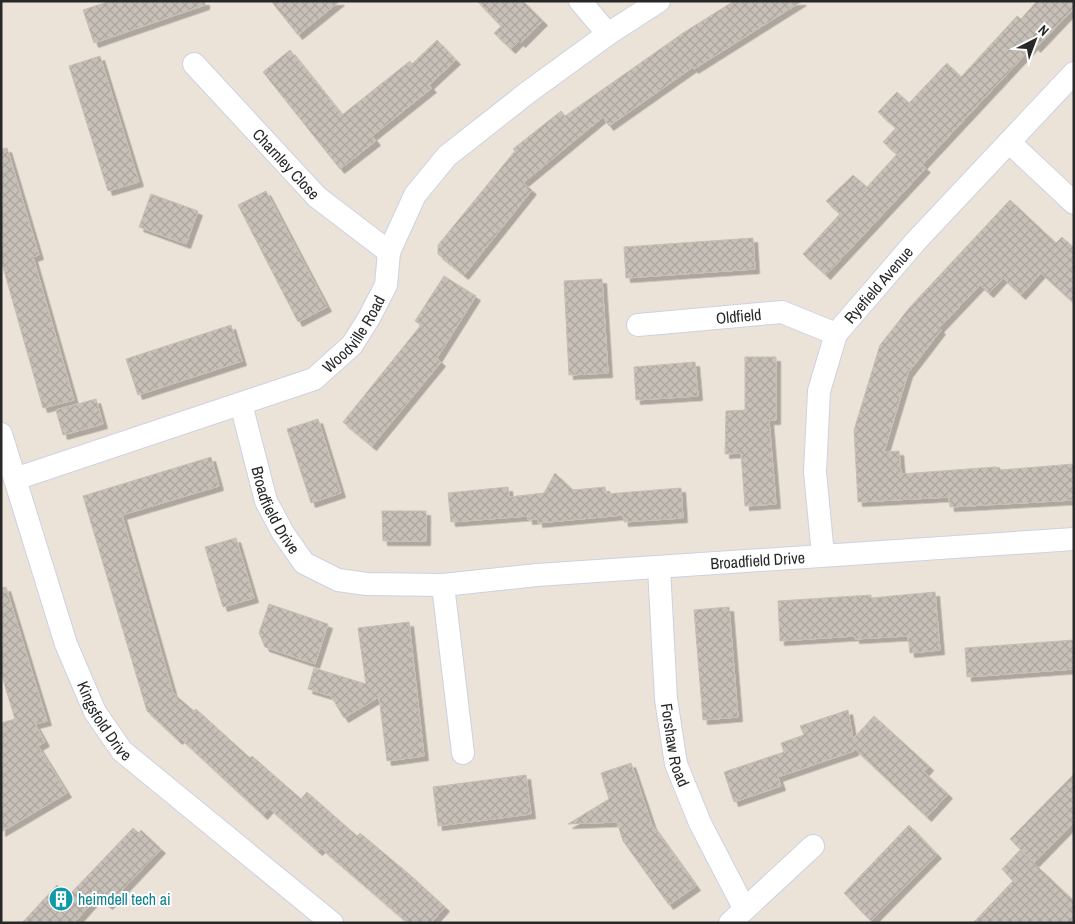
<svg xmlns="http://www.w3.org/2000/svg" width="1075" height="924" font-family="'Archivo Narrow',sans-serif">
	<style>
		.building { fill: url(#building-cross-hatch); stroke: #c7bfb2; filter: url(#shadow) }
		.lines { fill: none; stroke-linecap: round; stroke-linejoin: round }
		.street-casing { stroke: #cdd1e2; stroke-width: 24 }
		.street { stroke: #fff; stroke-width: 22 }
		.labels { text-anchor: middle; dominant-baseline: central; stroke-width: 4; stroke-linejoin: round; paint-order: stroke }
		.street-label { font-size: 16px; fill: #282828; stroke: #fff }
		.culture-label { font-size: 16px; fill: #0d838f; stroke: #fff; text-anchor: start }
	</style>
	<defs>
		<pattern id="building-cross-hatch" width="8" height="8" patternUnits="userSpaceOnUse" patternTransform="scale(1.25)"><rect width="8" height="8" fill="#c7c0b8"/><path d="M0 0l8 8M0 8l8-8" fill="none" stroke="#aba59e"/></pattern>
		<filter id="shadow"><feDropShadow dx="4.5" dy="4.5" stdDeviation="0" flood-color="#0004"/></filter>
	</defs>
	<rect width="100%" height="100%" fill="#ece3d8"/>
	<!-- building -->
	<path class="building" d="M 110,1 L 205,1 L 205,5 L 94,43 L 83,10 Z
		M 271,1 L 340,1 L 298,35 Z
		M 477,1 L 523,1 L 543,21 L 521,43 L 519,41 L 511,49 L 494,33 L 501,26 Z
		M 734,1 L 802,1 L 694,69 L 693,67 L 609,126 L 603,117 L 523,183 L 532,190 L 464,275 L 438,254 L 438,245 L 515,151 L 513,149 L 561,111 L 565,116 L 683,33 Z
		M 1037,1 L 1074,1 L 1074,8 L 1036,48 L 1034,45 L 922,165 L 926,168 L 826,275 L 803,254 L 840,214 L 826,201 L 853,175 L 867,187 L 897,154 L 883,142 L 896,128 L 878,112 L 897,92 L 909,103 L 947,63 L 961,77 L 1017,16 L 1021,19 Z
		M 437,40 L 456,60 L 429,85 L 432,88 L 372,136 L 376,141 L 340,169 L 263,72 L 290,50 L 342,115 L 410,61 L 412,64 Z
		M 100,56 L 139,182 L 108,191 L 69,66 Z
		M 7,148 L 39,255 L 33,257 L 74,400 L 43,408 L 1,260 L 1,149 Z
		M 266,191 L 327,307 L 298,322 L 238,205 Z
		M 151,194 L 198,211 L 186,244 L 139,227 Z
		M 1010,200 L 1056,243 L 1062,237 L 1074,248 L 1074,303 L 1041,273 L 1021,295 L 1003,278 L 989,293 L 980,285 L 939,328 L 941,330 L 908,373 L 884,452 L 899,451 L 901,474 L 995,467 L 1000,468 L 1000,470 L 1074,464 L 1074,500 L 950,507 L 949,497 L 858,502 L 854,430 L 880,345 L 910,307 Z
		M 753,238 L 755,269 L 626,278 L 624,247 Z
		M 444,276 L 476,296 L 437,358 L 441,362 L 372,446 L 343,422 L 421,325 L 415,321 Z
		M 602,279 L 608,373 L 569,375 L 564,281 Z
		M 231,325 L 242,361 L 138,395 L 126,359 Z
		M 745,357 L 776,357 L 776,420 L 769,420 L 776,504 L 745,506 L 741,453 L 725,454 L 726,411 L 745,410 Z
		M 695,362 L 698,396 L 636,400 L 634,367 Z
		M 96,399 L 103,424 L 63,435 L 56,410 Z
		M 318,419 L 341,493 L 311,503 L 287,429 Z
		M 211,457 L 219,486 L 122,515 L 173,693 L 194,711 L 196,709 L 250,758 L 252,756 L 301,799 L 307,792 L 357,836 L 360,833 L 410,875 L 445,907 L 431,923 L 408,923 L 321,848 L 318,851 L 269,808 L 263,815 L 180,738 L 178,740 L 147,711 L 83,496 Z
		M 555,473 L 573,490 L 605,487 L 606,494 L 681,488 L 683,518 L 624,522 L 623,515 L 538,523 L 538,519 L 528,520 L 528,516 L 451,522 L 448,493 L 508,487 L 509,497 L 544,493 Z
		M 382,511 L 426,511 L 426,541 L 383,541 Z
		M 236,538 L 254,598 L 223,607 L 205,547 Z
		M 6,587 L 47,721 L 35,724 L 45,742 L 38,746 L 67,793 L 1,832 L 1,723 L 15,719 L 1,673 L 1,588 Z
		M 935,592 L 940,650 L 910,653 L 908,636 L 855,639 L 855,636 L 780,641 L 778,601 L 871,595 L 871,598 Z
		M 269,604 L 328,624 L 315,664 L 265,647 L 259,633 Z
		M 729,607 L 738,717 L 703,720 L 694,610 Z
		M 409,622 L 424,756 L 387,761 L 379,697 L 344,718 L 331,696 L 308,689 L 314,668 L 366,684 L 358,628 L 383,625 L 383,627 L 383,625 Z
		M 1074,640 L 1074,669 L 967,677 L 965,648 Z
		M 848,710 L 853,739 L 874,716 L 929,766 L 924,772 L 948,794 L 927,817 L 854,748 L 854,751 L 778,777 L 781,786 L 734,802 L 724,772 L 784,752 L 781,743 L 804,735 L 800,726 Z
		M 631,763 L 652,825 L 696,886 L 669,905 L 623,841 L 617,822 L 568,824 L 609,799 L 601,773 Z
		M 1074,774 L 1074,822 L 1034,863 L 1010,839 Z
		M 526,775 L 531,814 L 438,826 L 433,787 Z
		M 909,825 L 937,854 L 871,921 L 844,893 Z
		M 133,828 L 139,833 L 141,830 L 161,849 L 108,905 L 98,896 L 74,923 L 22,923 L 57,885 L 64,891 L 66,888 L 71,893 Z
		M 1020,850 L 1074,901 L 1074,923 L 973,923 L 1013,881 L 1002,869 Z"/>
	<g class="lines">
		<defs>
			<g id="street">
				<path d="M 580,1 L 608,34"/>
				<path id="s1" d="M 194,64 L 317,197 L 389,252"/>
				<path d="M 1009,142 L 1074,203"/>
				<path id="s2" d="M 638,325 L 782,312 L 836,334"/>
				<path id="s3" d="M 241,404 L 266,501 L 283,533 L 304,563 L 338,580 L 367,584 L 443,585 L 537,575 L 1074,539"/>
				<path id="s4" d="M 1,434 L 66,644 L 95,712 L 122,751 L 332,923"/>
				<path id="s5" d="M 15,479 L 314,379 L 352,345 L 369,318 L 386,285 L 389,252 L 415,195 L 447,156 L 527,93 L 608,34 L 659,1"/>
				<path id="s6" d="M 823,555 L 815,472 L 819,391 L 836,334 L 916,241 L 1074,73"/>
				<path id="s7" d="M 659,568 L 666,699 L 676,764 L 700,823 L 744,908"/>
				<path d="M 443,585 L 463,753"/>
				<path d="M 730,923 L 813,846"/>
			</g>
		</defs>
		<!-- street casing -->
		<use href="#street" class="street-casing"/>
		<!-- street -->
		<use href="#street" class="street"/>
	</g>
	<!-- icons -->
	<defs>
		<symbol id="building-disc" viewBox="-11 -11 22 22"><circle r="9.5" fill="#0f9aa8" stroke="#fff"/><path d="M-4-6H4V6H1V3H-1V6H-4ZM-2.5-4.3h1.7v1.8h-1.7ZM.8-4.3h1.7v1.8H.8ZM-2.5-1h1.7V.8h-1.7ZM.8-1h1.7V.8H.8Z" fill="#fff"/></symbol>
	</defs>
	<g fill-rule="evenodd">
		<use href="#building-disc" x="47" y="885" width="28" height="28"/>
	</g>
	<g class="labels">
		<!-- street labels -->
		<g class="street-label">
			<text stroke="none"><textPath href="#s1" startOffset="136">Charnley Close</textPath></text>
			<text stroke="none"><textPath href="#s6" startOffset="289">Ryefield Avenue</textPath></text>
			<text stroke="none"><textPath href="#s2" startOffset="101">Oldfield</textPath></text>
			<text stroke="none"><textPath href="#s5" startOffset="376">Woodville Road</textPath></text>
			<text stroke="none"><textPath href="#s3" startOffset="112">Broadfield Drive</textPath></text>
			<text stroke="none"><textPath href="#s3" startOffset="632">Broadfield Drive</textPath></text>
			<text stroke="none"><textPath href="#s4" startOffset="306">Kingsfold Drive</textPath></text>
			<text stroke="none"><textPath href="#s7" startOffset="178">Forshaw Road</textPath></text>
		</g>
		<!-- culture labels -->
		<g class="culture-label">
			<text x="78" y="899">heimdell tech ai</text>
		</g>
	</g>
	<!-- border -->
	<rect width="1075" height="924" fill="none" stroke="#282828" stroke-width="5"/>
	<!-- north arrow -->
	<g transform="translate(1035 40) rotate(42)" stroke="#ffffff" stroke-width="4" paint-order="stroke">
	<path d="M0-4L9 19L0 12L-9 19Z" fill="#282828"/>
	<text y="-8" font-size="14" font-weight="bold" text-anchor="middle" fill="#282828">N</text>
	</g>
</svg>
